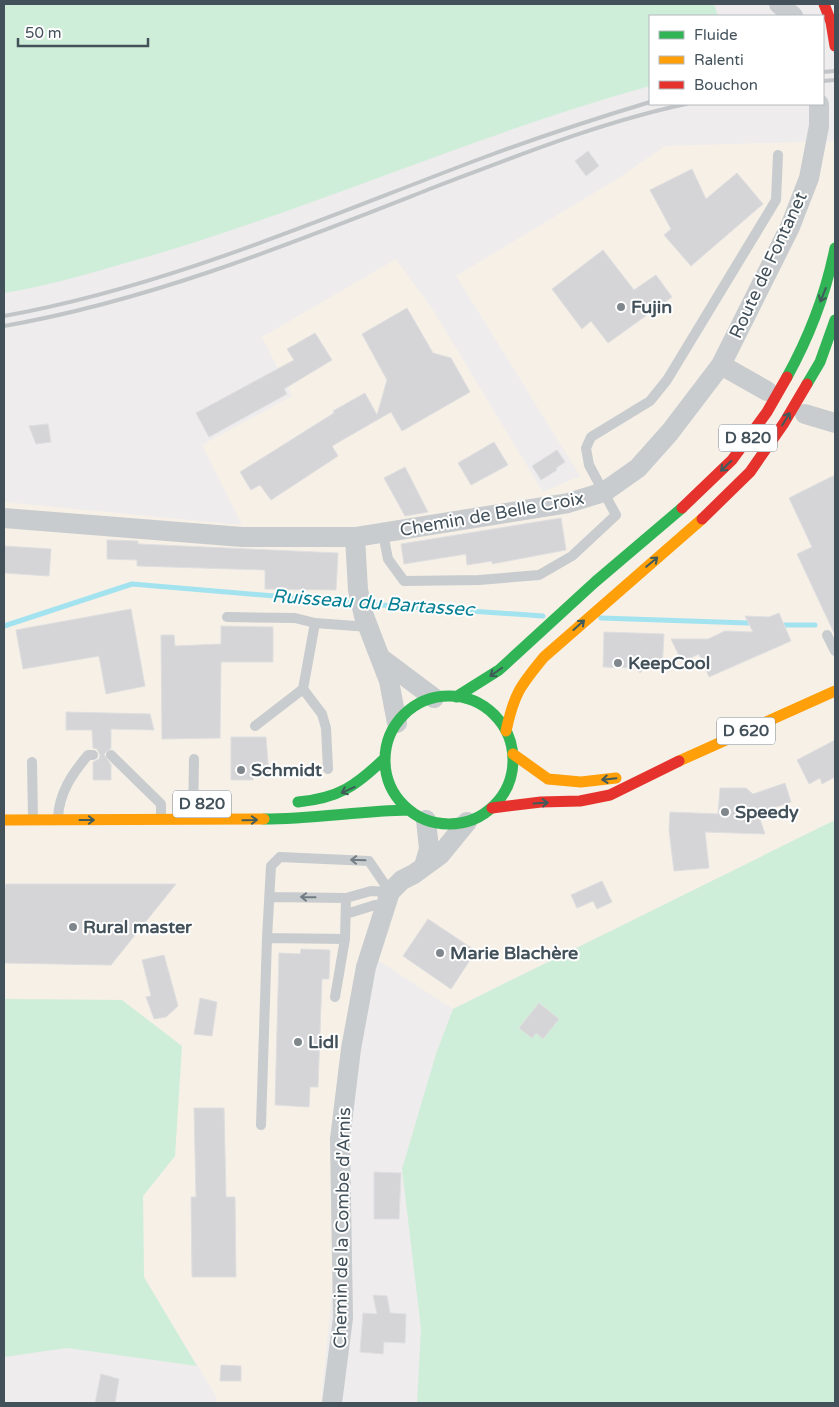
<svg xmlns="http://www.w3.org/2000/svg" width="839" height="1407" font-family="'Varela Round',sans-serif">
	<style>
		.commercial { fill: #f6f0e7 }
		.green { fill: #cfeed9 }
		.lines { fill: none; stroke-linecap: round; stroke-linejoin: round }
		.stream { stroke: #a2e3ef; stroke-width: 5 }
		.building { fill: #d5d5d7; stroke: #dfdee0 }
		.lane { stroke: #c8ccce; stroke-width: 10 }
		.street { stroke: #c8ccce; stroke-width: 20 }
		.fast { stroke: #30b455; stroke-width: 11 }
		.slow { stroke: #ff9f0a; stroke-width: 11 }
		.jam { stroke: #e5322d; stroke-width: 11 }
		.rail { stroke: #c2c5c7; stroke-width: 4 }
		.oneway { stroke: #415b5a }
		.oneway2 { stroke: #727c83 }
		.poi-dot { fill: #7f878d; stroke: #fff; stroke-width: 2 }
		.labels { text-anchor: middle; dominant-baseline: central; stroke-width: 4; stroke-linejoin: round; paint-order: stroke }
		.shield { fill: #fff; stroke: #7b858c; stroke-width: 1 }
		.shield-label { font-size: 16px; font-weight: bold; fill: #43515a }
		.street-label { font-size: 18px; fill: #43515a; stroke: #fff }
		.poi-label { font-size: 18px; font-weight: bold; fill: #43515a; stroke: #fff; text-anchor: start }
		.water-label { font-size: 19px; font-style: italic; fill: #078094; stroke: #fff }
	</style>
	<rect width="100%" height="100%" fill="#eeeced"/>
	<!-- commercial -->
	<path class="commercial" d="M 835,141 L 835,820 L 453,1009 L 376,959 L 349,1123 L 321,1403 L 216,1403 L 216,1396 L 144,1278 L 143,1196 L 175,1156 L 122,1000 L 4,999 L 4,502 L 242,525 L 202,445 L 292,396 L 262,337 L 396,259 L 433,310 L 543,492 L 580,476 L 456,276 L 617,179 L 665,146 Z"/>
	<!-- green -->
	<path class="green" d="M 4,4 L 714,4 L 718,16 L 650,16 L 650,86 C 480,133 319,206 150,256 C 101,270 54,285 4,293 Z
		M 835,820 L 835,1403 L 417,1403 L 421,1329 L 402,1169 L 436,1054 L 453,1009 Z
		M 4,999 L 122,1000 L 182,1046 L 175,1156 L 143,1196 L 144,1277 L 197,1366 L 67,1348 L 4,1357 Z"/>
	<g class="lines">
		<!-- stream -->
		<path class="stream" d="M 367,604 L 543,616
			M 601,618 L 748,623
			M 785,625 L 815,625
			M 4,626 L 132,584 L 356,603"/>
	</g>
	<!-- building -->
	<path class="building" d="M 588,151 L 599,166 L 586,176 L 575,161 Z
		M 692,169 L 706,199 L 737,173 L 763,204 L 691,266 L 664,235 L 671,229 L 650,190 Z
		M 603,250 L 634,290 L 656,275 L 672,297 L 608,343 L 591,321 L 582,329 L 552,289 Z
		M 407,308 L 433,353 L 451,358 L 470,392 L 402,431 L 391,412 L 332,446 L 338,456 L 271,500 L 260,485 L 251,490 L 240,472 L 334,413 L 333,411 L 365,393 L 377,415 L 387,380 L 362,334 Z
		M 315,333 L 332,360 L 284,389 L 287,394 L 209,437 L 196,413 L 294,360 L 287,349 Z
		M 48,424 L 51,442 L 36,444 L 29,426 Z
		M 494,442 L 508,465 L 471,485 L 458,463 Z
		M 557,450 L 565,462 L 556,468 L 557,470 L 541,480 L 532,466 Z
		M 405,467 L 428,512 L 405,516 L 384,478 Z
		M 835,475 L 835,635 L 797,554 L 812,547 L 789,498 Z
		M 561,518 L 566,550 L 492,564 L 492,561 L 467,565 L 466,554 L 404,564 L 401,544 Z
		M 107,540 L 138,541 L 138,544 L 338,553 L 336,590 L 265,589 L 265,570 L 137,566 L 137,560 L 107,559 Z
		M 4,546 L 51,549 L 49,576 L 4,573 Z
		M 131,609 L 145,686 L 106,694 L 99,656 L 23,669 L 16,630 Z
		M 779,613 L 791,641 L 709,677 L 699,654 L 682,662 L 671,639 L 708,639 L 725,631 L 753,632 L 745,616 L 769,617 Z
		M 221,626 L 273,627 L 273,662 L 221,662 L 220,738 L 162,739 L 161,635 L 174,635 L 175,646 L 221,644 Z
		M 604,632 L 664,634 L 662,670 L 644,668 L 640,673 L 635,668 L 603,667 Z
		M 66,712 L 150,714 L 154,730 L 111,729 L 111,748 L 104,754 L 111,765 L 111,780 L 93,780 L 93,762 L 99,759 L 100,755 L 97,749 L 93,748 L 92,730 L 66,730 Z
		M 231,737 L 266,737 L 269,776 L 253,776 L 253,780 L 231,780 Z
		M 835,740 L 835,777 L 822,784 L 820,778 L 809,784 L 797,760 Z
		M 785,783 L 791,802 L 758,813 L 765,834 L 705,832 L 709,868 L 674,871 L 669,830 L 670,812 L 718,814 L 720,788 L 746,788 L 753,794 Z
		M 602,881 L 612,902 L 597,909 L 593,901 L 577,908 L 571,895 Z
		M 6,884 L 176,884 L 111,965 L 108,965 L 4,963 L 4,891 Z
		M 428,919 L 476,951 L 451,989 L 403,956 Z
		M 301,949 L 330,950 L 329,979 L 322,979 L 318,1087 L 310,1087 L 309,1107 L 275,1105 L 279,953 L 300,954 Z
		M 164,955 L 178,1006 L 166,1017 L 154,1019 L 146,997 L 151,996 L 142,960 Z
		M 200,998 L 217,1002 L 212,1036 L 194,1034 Z
		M 539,1003 L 559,1019 L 543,1039 L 536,1033 L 532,1038 L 519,1028 Z
		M 194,1108 L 224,1108 L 226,1197 L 235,1197 L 236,1277 L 192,1277 L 191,1197 L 196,1197 Z
		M 374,1172 L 401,1173 L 399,1219 L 374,1219 Z
		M 373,1295 L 387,1296 L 390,1313 L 406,1314 L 405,1343 L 384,1342 L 383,1354 L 360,1352 L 363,1313 L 377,1314 Z
		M 221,1365 L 241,1366 L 241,1381 L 220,1381 Z
		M 101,1374 L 119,1379 L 115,1403 L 95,1403 Z"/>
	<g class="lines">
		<!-- lane -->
		<path class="lane" d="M 383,534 L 388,559 L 404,581 L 479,580 L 539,575 L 572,556 L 616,515 L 589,465 L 586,448 L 591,437 L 650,401 L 667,380 L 776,200 L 778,155
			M 227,617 L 295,618 L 315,623
			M 827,635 L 835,651
			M 303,689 L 322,714 L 326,728 L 328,769
			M 255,726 L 303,689 L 315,623 L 369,627
			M 111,755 L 161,804 L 161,819
			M 32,762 L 33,819
			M 58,818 C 59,793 72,774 88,755 L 93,755
			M 193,819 L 194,759
			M 271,897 L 346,898 L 371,891 L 390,892
			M 346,914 L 375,905 L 385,905
			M 345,939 L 267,938 L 271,866 L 280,857 L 369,861 L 390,892
			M 335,997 L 345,939 L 346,898
			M 261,1125 L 267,938"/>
		<!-- street -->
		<path class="street" d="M 779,4 L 793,16
			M 721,365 L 767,391
			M 805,414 L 835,423
			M 4,518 L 242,537 L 355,537 L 568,503 L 604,492 L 638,468 L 670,432 L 721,365 L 790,227 L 809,178 L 819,126 L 819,104
			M 355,537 L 358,590 L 364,616 L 389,681 L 397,723
			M 382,659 L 434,698
			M 424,866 L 429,849 L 426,820
			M 332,1403 L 343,1318 L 340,1139 L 351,1049 L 366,967 L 390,892 L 402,880 L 414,874 L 440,855 L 467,822"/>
		<!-- fast -->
		<path class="fast" d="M 787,377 C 809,337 826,293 835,248
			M 807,384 L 820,362 L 835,320
			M385 760a64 64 0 1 1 128 0a64 64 0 1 1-128 0Z
			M 456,697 L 499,670 L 595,582 L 682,508
			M 298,802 C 339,798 356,786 385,758
			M 264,819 C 312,819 360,811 408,810"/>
		<!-- slow -->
		<path class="slow" d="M 506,731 C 514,694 520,686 544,657 L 702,519
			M 513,754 L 548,779 L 581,782 L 616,778
			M 679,761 L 835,691
			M 4,820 L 264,819"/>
		<!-- jam -->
		<path class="jam" d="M 824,4 L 831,22 L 835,46
			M 682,508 L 732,460 L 767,412 L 787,377
			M 702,519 L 750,472 L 784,423 L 807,384
			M 492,808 L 541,802 L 580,801 L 610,795 L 679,761"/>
		<!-- rail -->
		<path class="rail" d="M 823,72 L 835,71
			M 823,81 L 835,80
			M 4,316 C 171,286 327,216 485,157 C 539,137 594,119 650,102
			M 4,326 C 153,300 295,242 435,187 C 517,156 601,122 686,104"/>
	</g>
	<!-- one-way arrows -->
	<defs><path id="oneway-shaft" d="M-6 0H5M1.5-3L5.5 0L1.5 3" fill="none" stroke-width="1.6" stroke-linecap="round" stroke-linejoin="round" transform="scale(1.25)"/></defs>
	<g class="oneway">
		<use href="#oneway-shaft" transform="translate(823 295) rotate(112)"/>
		<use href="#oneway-shaft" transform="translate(786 419) rotate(-59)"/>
		<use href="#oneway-shaft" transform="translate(726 466) rotate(136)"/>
		<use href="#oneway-shaft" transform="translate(652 562) rotate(-40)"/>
		<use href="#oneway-shaft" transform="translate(579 625) rotate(-42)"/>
		<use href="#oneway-shaft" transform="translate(496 672) rotate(145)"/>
		<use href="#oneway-shaft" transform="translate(609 779) rotate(174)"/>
		<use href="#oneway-shaft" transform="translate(348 790) rotate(156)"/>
		<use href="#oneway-shaft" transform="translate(541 803) rotate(-4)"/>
		<use href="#oneway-shaft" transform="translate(87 820)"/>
		<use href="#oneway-shaft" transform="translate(250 820) rotate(-1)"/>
	</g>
	<g class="oneway2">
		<use href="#oneway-shaft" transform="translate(358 860) rotate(-178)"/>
		<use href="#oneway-shaft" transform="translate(308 897) rotate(-179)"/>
	</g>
	<!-- markers -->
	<g class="poi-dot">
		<circle cx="621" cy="307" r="5"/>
		<circle cx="618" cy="663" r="5"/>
		<circle cx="241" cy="770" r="5"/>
		<circle cx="725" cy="812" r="5"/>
		<circle cx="73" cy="927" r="5"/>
		<circle cx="440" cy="953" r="5"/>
		<circle cx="298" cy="1042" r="5"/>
	</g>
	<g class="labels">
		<!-- shield labels -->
		<g class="shield">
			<rect x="719" y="424.5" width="58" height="27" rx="4"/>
			<rect x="717" y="717.5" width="58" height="27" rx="4"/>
			<rect x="173" y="790.5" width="58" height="27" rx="4"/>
		</g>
		<g class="shield-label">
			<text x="748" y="438">D 820</text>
			<text x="746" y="731">D 620</text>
			<text x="202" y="804">D 820</text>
		</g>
		<!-- street labels -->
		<g class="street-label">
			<text transform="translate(768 265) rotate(-65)">Route de Fontanet</text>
			<text transform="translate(492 514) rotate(-10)">Chemin de Belle Croix</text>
			<text transform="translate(342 1228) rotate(-89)">Chemin de la Combe d'Arnis</text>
		</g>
		<!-- poi labels -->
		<g class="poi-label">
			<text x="631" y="307">Fujin</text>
			<text x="628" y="663">KeepCool</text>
			<text x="251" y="770">Schmidt</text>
			<text x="735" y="812">Speedy</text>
			<text x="83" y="927">Rural master</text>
			<text x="450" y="953">Marie Blachère</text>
			<text x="308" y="1042">Lidl</text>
		</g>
		<!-- water labels -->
		<g class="water-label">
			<text transform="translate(373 603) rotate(4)">Ruisseau du Bartassec</text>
		</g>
	</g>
	<!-- border -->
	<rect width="839" height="1407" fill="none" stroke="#43515a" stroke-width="10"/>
	<!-- legend -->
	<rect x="649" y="15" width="175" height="90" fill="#ffffff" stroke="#b4b9bd"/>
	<rect x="659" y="31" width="25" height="8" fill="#30b455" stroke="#b4b9bd"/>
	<text x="694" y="40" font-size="15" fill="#43515a">Fluide</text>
	<rect x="659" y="56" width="25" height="8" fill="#ff9f0a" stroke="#b4b9bd"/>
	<text x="694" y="65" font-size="15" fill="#43515a">Ralenti</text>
	<rect x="659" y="81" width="25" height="8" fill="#e5322d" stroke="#b4b9bd"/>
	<text x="694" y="90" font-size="15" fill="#43515a">Bouchon</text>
	<!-- scale -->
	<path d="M18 38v8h130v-8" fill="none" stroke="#43515a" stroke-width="2.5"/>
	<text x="25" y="38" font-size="15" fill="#43515a" stroke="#ffffff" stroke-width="4" paint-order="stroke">50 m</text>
</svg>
